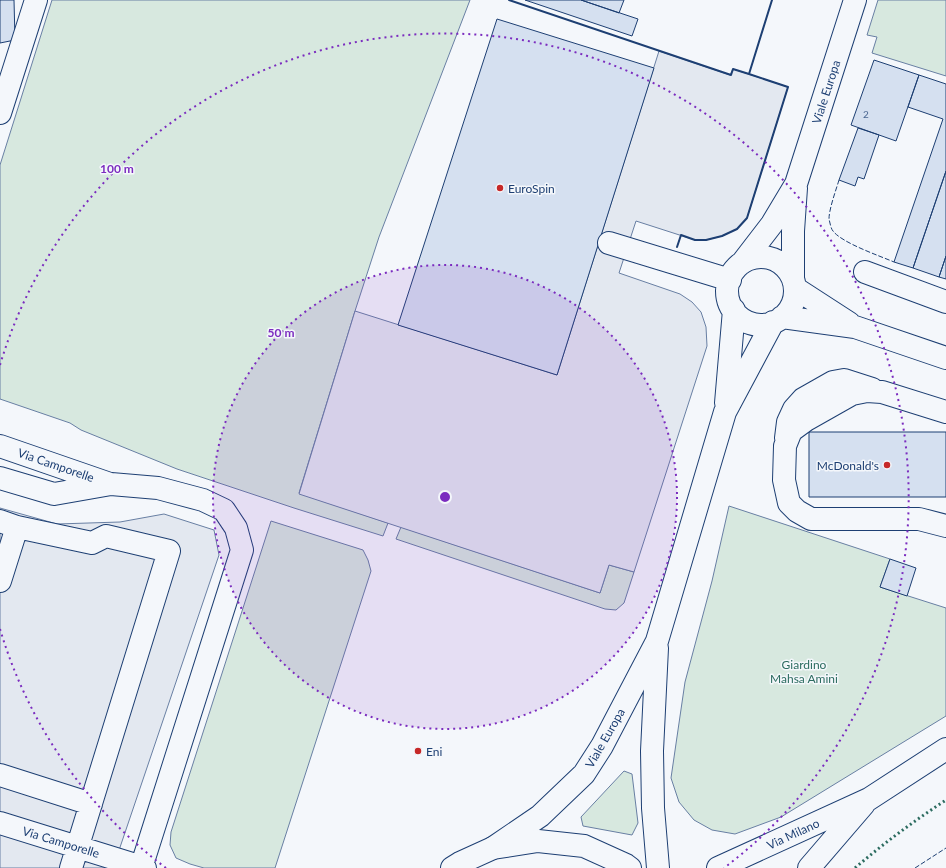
<svg xmlns="http://www.w3.org/2000/svg" width="946" height="868" font-family="Lato,sans-serif">
	<style>
		.green { fill: #d7e8df; stroke: #687fa3 }
		.parking { fill: #e3e8f0; stroke: #687fa3 }
		.building { fill: #d5e0f0; stroke: #1d3f73 }
		.lines { fill: none; stroke-linecap: round; stroke-linejoin: round }
		.minor-casing { stroke: #1d3f73; stroke-width: 24 }
		.major-casing { stroke: #1d3f73; stroke-width: 24 }
		.minor { stroke: #f4f7fb; stroke-width: 22 }
		.major { stroke: #f4f7fb; stroke-width: 22 }
		.hedge { stroke: #2c6c60; stroke-width: 3; stroke-dasharray: 2 3; stroke-linecap: butt }
		.fence { stroke: #1d3f73; stroke-width: 1; stroke-dasharray: 5 2; stroke-linecap: butt }
		.wall { stroke: #1d3f73; stroke-width: 2 }
		.ring { fill: none; stroke: #7b2cbf; stroke-width: 2; stroke-dasharray: 2 4 }
		.poi-dot { fill: #c62828; stroke: #f4f7fb; stroke-width: 1.5 }
		.labels { text-anchor: middle; dominant-baseline: central; stroke-width: 3; stroke-linejoin: round; paint-order: stroke }
		.number-label { font-size: 10px; fill: #4b6792 }
		.street-label { font-size: 12px; fill: #1d3f73; stroke: #f4f7fb }
		.poi-label { font-size: 12px; fill: #1d3f73; stroke: #f4f7fb; text-anchor: start }
		.park-label { font-size: 12px; fill: #2c6c60; stroke: #f4f7fb }
		.centre { fill: #7b2cbf; stroke: #f4f7fb; stroke-width: 2 }
		.ring-label { font-size: 12px; text-anchor: middle; font-weight: bold; fill: #7b2cbf; stroke: #f4f7fb; stroke-width: 3; stroke-linejoin: round; paint-order: stroke }
	</style>
	<rect width="100%" height="100%" fill="#f4f7fb"/>
	<!-- green -->
	<path class="green" d="M 52,0 L 470,0 L 379,237 L 355,311 L 299,493 L 388,523 L 383,536 L 294,508 L 177,469 L 81,430 L 70,423 L 0,399 L 0,165 Z
		M 878,0 L 946,0 L 946,76 L 872,53 L 877,37 L 867,35 Z
		M 729,506 L 890,559 L 880,587 L 946,608 L 946,716 L 781,817 L 735,834 L 712,830 L 694,820 L 679,802 L 671,778 L 685,682 L 712,581 Z
		M 271,521 L 363,550 L 368,560 L 371,571 L 275,868 L 204,868 L 190,864 L 176,858 L 170,845 L 171,832 Z
		M 401,527 L 600,593 L 609,565 L 634,572 L 624,603 L 616,610 L 605,609 L 396,539 Z
		M 624,771 L 632,774 L 638,823 L 632,835 L 583,826 L 581,817 Z"/>
	<!-- parking -->
	<path class="parking" d="M 659,51 L 730,75 L 733,69 L 788,87 L 747,218 L 737,229 L 722,236 L 706,240 L 695,240 L 636,221 L 619,273 L 680,294 L 692,302 L 701,312 L 706,327 L 707,346 L 634,572 L 609,565 L 600,593 L 299,494 L 355,311 L 557,375 Z
		M 0,508 L 57,524 L 120,522 L 164,514 L 214,530 L 219,555 L 113,868 L 0,868 Z"/>
	<!-- building -->
	<path class="building" d="M 0,0 L 14,0 L 15,40 L 0,43 Z
		M 525,0 L 581,0 L 638,19 L 632,36 Z
		M 581,0 L 624,0 L 619,13 Z
		M 497,19 L 654,68 L 557,375 L 398,325 Z
		M 874,60 L 919,75 L 896,141 L 851,125 Z
		M 919,75 L 946,84 L 946,171 L 913,268 L 894,262 L 943,119 L 908,107 Z
		M 858,128 L 879,135 L 864,179 L 858,177 L 855,186 L 839,180 Z
		M 946,171 L 946,256 L 939,277 L 913,268 Z
		M 946,256 L 946,279 L 939,277 Z
		M 809,432 L 946,432 L 946,497 L 809,497 Z
		M 890,559 L 916,568 L 907,596 L 880,587 Z"/>
	<g class="lines">
		<defs>
			<path id="minor" d="M 0,113 L 36,0
				M 609,243 L 730,280
				M727 291a34 34 0 1 1 68 0a34 34 0 1 1-68 0Z
				M 742,263 L 772,224 L 796,184 L 855,0
				M 865,272 L 946,302
				M 793,278 L 793,231 L 796,188
				M 795,288 L 849,323
				M 782,317 L 855,327 L 946,358
				M 726,403 L 734,310
				M 946,412 L 882,392 L 867,391 L 852,394 L 806,420 L 791,431 L 785,446 L 784,480 L 789,503 L 797,511 L 811,519 L 919,519 L 946,526
				M 786,438 L 788,422 L 794,409 L 803,399 L 833,382 L 844,380 L 872,389
				M 0,446 L 110,484
				M 0,478 L 54,494 L 111,484 L 158,488 L 203,500 L 224,510 L 236,528 L 242,550 L 141,868
				M 0,521 L 17,527 L 92,543 L 106,536 L 169,551 L 71,868
				M 0,581 L 17,527
				M 657,648 L 652,751 L 653,808 L 658,868
				M 0,775 L 91,804
				M 0,823 L 145,868
				M 493,848 L 540,816 L 584,774 L 602,746 L 657,641 L 725,412 L 773,322"/>
			<path id="major" d="M 452,868 L 460,863 L 493,848 L 538,841 L 584,846 L 626,865 L 630,868
				M 718,868 L 869,799 L 946,749
				M 809,868 L 864,804"/>
		</defs>
		<!-- minor casing -->
		<use href="#minor" class="minor-casing"/>
		<!-- major casing -->
		<use href="#major" class="major-casing"/>
		<!-- minor -->
		<use href="#minor" class="minor"/>
		<!-- major -->
		<use href="#major" class="major"/>
		<!-- hedge -->
		<path class="hedge" d="M 855,868 C 884,843 914,821 946,800"/>
		<!-- fence -->
		<path class="fence" d="M 839,180 C 836,190 829,209 829,219 C 830,223 831,229 833,231 C 842,243 880,256 894,262
			M 915,868 L 946,848"/>
		<!-- wall -->
		<path class="wall" d="M 509,0 L 731,75 L 733,69 L 749,74 L 772,0
			M 677,247 L 681,235 L 695,240 L 706,240 L 722,236 L 737,229 L 747,218 L 788,87 L 749,74"/>
	</g>
	<!-- distance rings -->
	<circle cx="445" cy="497" r="232" fill="#7b2cbf" fill-opacity=".12"/>
	<g class="ring">
		<circle cx="445" cy="497" r="232"/>
		<path d="M166 868A464 464 0 0 1 0 629M0 365A464 464 0 1 1 724 868"/>
	</g>
	<!-- markers -->
	<g class="poi-dot">
		<circle cx="500" cy="188" r="4"/>
		<circle cx="887" cy="465" r="4"/>
		<circle cx="418" cy="751" r="4"/>
	</g>
	<g class="labels">
		<!-- number labels -->
		<g class="number-label">
			<text x="866" y="114">2</text>
		</g>
		<!-- street labels -->
		<g class="street-label">
			<text transform="translate(826 92) rotate(-72)">Viale Europa</text>
			<text transform="translate(56 465) rotate(19)">Via Camporelle</text>
			<text transform="translate(605 738) rotate(-60)">Viale Europa</text>
			<text transform="translate(793 834) rotate(-25)">Via Milano</text>
			<text transform="translate(61 842) rotate(17)">Via Camporelle</text>
		</g>
		<!-- poi labels -->
		<g class="poi-label">
			<text x="508" y="188">EuroSpin</text>
			<text x="879" y="465" text-anchor="end">McDonald's</text>
			<text x="426" y="751">Eni</text>
		</g>
		<!-- park labels -->
		<g class="park-label">
			<text x="804" y="664">Giardino<tspan x="804" dy="14">Mahsa Amini</tspan></text>
		</g>
	</g>
	<circle cx="445" cy="497" r="6" class="centre"/>
	<g class="ring-label">
		<text x="117" y="173">100 m</text>
		<text x="281" y="337">50 m</text>
	</g>
</svg>
